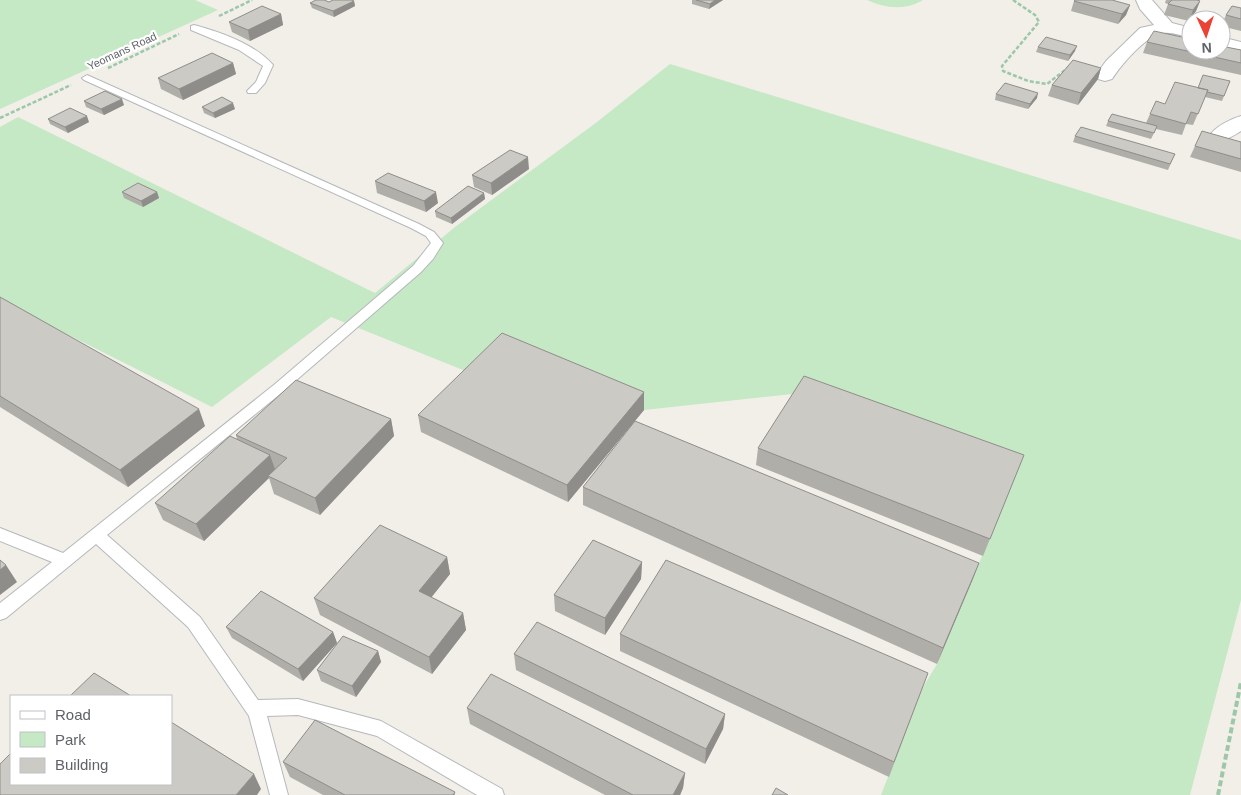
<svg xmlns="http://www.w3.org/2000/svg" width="1241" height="795" font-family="Helvetica,sans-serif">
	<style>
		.green { fill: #c5e8c5 }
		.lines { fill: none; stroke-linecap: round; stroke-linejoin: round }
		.lane-casing { stroke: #b5b8bc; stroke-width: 2 }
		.street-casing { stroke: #b5b8bc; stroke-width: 2 }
		.path-far1 { stroke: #9cc7a9; stroke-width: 2.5; stroke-dasharray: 4 2; stroke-linecap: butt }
		.path { stroke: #9cc7a9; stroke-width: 4; stroke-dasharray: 6 3; stroke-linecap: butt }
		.lane { fill: #fff; fill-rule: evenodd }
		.street { fill: #fff; fill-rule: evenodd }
		.wall { fill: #afaea9 }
		.shaded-wall { fill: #8f8d8a }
		.building { fill: #cccac5; stroke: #8f8d8a }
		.labels { text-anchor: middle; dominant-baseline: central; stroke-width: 4.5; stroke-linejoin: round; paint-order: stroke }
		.far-street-label { font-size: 11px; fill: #5f6368; stroke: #fff }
	</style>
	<rect width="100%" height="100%" fill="#f1efe8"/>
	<!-- green -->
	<path class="green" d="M 0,0 L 195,0 L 218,10 L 0,109 Z
		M 867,0 L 923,0 C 905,11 885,8 867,0 Z
		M 670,64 L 1241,240 L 1241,600 L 1190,795 L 881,795 L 922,689 L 937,664 L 1017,472 L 802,393 L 644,410 L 504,350 L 478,376 L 331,317 L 212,407 L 19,310 L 0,319 L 0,127 L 18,117 L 375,293 L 455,227 L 597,122 Z"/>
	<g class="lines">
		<defs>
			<path id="lane" d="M 194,25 C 220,32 255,44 273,65 L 265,83 L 256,93 L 248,93 L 247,91 L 256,82 L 263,66 L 239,50 L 191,30 L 191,26 Z
				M 87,75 L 419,224 L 434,232 L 443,243 L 433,259 L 421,272 L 285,390 L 107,535 L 200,617 L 258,700 L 298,699 L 381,721 L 502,789 L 504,795 L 477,795 L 377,736 L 298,715 L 267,716 L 288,795 L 270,795 L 249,716 L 188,627 L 96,544 L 6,618 L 0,620 L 0,603 L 52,562 L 0,541 L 0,528 L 63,553 L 275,384 L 413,266 L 431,243 L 426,236 L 411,228 L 84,80 L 82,78 Z"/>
			<path id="street" d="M 1136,0 L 1152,0 L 1172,23 L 1191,28 L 1191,38 C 1183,36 1172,32 1164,33 C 1146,35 1122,64 1112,79 L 1105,81 L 1098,79 L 1096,75 L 1106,61 L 1140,28 L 1154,25 L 1140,9 Z
				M 1221,37 L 1241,42 L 1241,52 L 1221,47 Z
				M 1241,116 L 1241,131 C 1231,137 1225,142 1213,139 L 1210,135 C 1216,126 1231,119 1241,116 Z"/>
		</defs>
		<!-- lane casing -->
		<use href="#lane" class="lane-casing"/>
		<!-- street casing -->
		<use href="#street" class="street-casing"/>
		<!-- path-far1 -->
		<path class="path-far1" d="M 1013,0 L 1035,15 L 1039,22 L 1002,66 L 1003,71 L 1028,81 L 1047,84 L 1069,67
			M 219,16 L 252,0
			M 108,68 L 179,34
			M 0,118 L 71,85"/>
		<!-- path -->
		<path class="path" d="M 1218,795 L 1241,682"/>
		<!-- lane -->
		<use href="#lane" class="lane"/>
		<!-- street -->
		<use href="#street" class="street"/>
	</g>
	<!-- wall -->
	<path class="wall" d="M 692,0 L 723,0 L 709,9 L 692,4 Z
		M 1166,0 L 1197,0 L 1200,1 L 1196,11 L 1189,21 L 1164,15 L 1168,4 L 1165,3 Z
		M 354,1 L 355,6 L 334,17 L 312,8 L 310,3 Z
		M 1074,1 L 1130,5 L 1126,15 L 1118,24 L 1071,11 Z
		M 1241,8 L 1241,31 L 1221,26 L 1226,15 Z
		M 281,14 L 283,25 L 250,41 L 232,32 L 229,22 Z
		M 1147,42 L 1241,50 L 1241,75 L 1143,53 Z
		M 1038,47 L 1075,51 L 1068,61 L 1036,52 Z
		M 233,63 L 236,74 L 183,100 L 161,89 L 158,78 Z
		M 1101,68 L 1098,79 L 1078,105 L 1048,96 L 1052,85 Z
		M 1230,81 L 1222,101 L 1205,97 L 1193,125 L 1186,124 L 1182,135 L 1156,129 L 1151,139 L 1106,126 L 1108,121 L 1146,123 L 1150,114 L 1165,104 L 1198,88 Z
		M 996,94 L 1037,98 L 1028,109 L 995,100 Z
		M 84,101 L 124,105 L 104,115 L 86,107 Z
		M 202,107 L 235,109 L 215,118 L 204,113 Z
		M 48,119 L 89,122 L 68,133 L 50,124 Z
		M 1075,136 L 1175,154 L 1168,170 L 1073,142 Z
		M 1241,142 L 1241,172 L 1190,157 L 1195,146 Z
		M 529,169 L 492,195 L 474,187 L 472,175 Z
		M 375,181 L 438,203 L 426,212 L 377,193 Z
		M 122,192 L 157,192 L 159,198 L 143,207 L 124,198 Z
		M 484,193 L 485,199 L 452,224 L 436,217 L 435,211 Z
		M 0,297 L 205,426 L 128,487 L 0,407 Z
		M 644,392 L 644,410 L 568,502 L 421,432 L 418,415 Z
		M 391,419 L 394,436 L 320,515 L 274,494 L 269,478 L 204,541 L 163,520 L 155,503 L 237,439 L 236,435 Z
		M 758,448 L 1024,455 L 983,556 L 756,465 Z
		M 583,487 L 979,563 L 937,664 L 583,505 Z
		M 447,557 L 450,574 L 431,597 L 463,613 L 466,630 L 432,674 L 320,615 L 314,598 Z
		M 642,562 L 641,579 L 605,635 L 555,611 L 554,595 Z
		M 226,627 L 333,632 L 337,643 L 303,681 L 232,638 Z
		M 620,634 L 928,673 L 889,777 L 620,651 Z
		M 378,651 L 381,662 L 356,697 L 321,681 L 317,670 Z
		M 514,654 L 725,714 L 723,729 L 705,764 L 516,670 Z
		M 467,708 L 685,773 L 683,788 L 680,795 L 605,795 L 470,724 Z
		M 283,762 L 455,792 L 455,795 L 323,795 L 290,777 Z"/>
	<!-- shaded-wall -->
	<path class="shaded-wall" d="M 715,0 L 723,0 L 709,9 L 710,4 Z
		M 354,1 L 355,6 L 334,17 L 333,11 Z
		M 1200,1 L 1196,11 L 1189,21 L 1193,10 Z
		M 1130,5 L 1126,15 L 1118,24 L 1122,14 Z
		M 281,14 L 283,25 L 250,41 L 248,30 Z
		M 1077,46 L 1075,51 L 1068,61 L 1070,55 Z
		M 233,63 L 236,74 L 183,100 L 179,89 Z
		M 1101,68 L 1098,79 L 1078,105 L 1081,93 Z
		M 1038,93 L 1037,98 L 1028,109 L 1030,104 Z
		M 122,99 L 124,105 L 104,115 L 101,109 Z
		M 233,103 L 235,109 L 215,118 L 213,113 Z
		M 87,116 L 89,122 L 68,133 L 65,127 Z
		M 528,157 L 529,169 L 492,195 L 491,183 Z
		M 157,192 L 159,198 L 143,207 L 141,201 Z
		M 436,192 L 438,203 L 426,212 L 424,201 Z
		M 484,193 L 485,199 L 452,224 L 451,218 Z
		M 644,392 L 644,410 L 568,502 L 567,485 Z
		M 199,409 L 205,426 L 128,487 L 120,470 Z
		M 391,419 L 394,436 L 320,515 L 315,498 Z
		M 270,455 L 276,472 L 268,476 L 269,478 L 204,541 L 196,524 Z
		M 447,557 L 450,574 L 423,608 L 419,591 Z
		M 642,562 L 641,579 L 605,635 L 605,618 Z
		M 979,563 L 973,579 L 937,664 L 943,648 Z
		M 6,565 L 17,582 L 0,595 L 0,570 Z
		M 463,613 L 466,630 L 432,674 L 429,657 Z
		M 333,632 L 337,643 L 303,681 L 298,669 Z
		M 378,651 L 381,662 L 356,697 L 352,686 Z
		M 725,714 L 723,729 L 705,764 L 706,749 Z
		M 685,773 L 683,788 L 680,795 L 673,795 Z
		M 254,774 L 261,789 L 257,795 L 236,795 Z"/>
	<!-- building -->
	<path class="building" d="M 316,0 L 324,0 L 329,2 L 333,0 L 352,0 L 354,1 L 333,11 L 310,3 Z
		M 696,0 L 715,0 L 710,4 Z
		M 1075,0 L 1112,0 L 1130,5 L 1122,14 L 1074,1 Z
		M 1172,0 L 1197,0 L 1200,1 L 1193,10 L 1168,4 Z
		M 262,6 L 281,14 L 248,30 L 229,22 Z
		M 1232,6 L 1241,8 L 1241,19 L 1226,15 Z
		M 1154,31 L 1191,39 L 1191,50 L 1221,50 L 1221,46 L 1241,50 L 1241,63 L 1147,42 Z
		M 1046,37 L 1077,46 L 1070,55 L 1038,47 Z
		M 212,53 L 233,63 L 179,89 L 158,78 Z
		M 1073,60 L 1101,68 L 1081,93 L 1052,85 Z
		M 1203,75 L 1230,81 L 1224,96 L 1207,92 L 1208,90 L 1198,88 Z
		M 1175,82 L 1208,90 L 1198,114 L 1191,112 L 1186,124 L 1150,114 L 1156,101 L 1165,104 Z
		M 1005,83 L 1038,93 L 1030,104 L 996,94 Z
		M 105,91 L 122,99 L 101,109 L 84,101 Z
		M 222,97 L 233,103 L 213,113 L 202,107 Z
		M 70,108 L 87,116 L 65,127 L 48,119 Z
		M 1112,114 L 1157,126 L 1154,133 L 1108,121 Z
		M 1081,127 L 1175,154 L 1170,164 L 1075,136 Z
		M 1202,131 L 1241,142 L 1241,159 L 1195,146 Z
		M 510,150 L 528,157 L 491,183 L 472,175 Z
		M 388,173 L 436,192 L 424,201 L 375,181 Z
		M 138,183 L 157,192 L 141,201 L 122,192 Z
		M 468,186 L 484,193 L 451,218 L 435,211 Z
		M 0,297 L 199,409 L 120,470 L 0,396 Z
		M 502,333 L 644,392 L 567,485 L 418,415 Z
		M 804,376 L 1024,455 L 990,539 L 758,448 Z
		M 296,380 L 391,419 L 315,498 L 268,476 L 287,458 L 236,435 Z
		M 635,421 L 979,563 L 943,648 L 583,487 Z
		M 230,436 L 270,455 L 196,524 L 155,503 Z
		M 380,525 L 447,557 L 419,591 L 463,613 L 429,657 L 314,598 Z
		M 593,540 L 642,562 L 605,618 L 554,595 Z
		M 0,560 L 6,565 L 0,570 Z
		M 666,560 L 928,673 L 894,762 L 620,634 Z
		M 261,591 L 333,632 L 298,669 L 226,627 Z
		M 537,622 L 725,714 L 706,749 L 514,654 Z
		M 343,636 L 378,651 L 352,686 L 317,670 Z
		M 94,673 L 131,696 L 70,696 Z
		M 491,674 L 685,773 L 673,795 L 633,795 L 467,708 Z
		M 315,720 L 455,792 L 453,795 L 345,795 L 283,762 Z
		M 171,722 L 254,774 L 236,795 L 0,795 L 0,764 L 11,753 L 11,784 L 171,784 Z
		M 776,788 L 788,795 L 772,795 Z"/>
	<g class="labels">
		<!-- far-street labels -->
		<g class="far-street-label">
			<text transform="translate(122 51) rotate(-25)">Yeomans Road</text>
		</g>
	</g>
	<!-- legend -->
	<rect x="10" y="695" width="162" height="90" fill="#ffffff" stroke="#bfc1c3"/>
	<rect x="20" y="711" width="25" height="8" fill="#ffffff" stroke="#bfc1c3"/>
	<text x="55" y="720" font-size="15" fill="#5f6368">Road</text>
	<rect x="20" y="732" width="25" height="15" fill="#c5e8c5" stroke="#bfc1c3"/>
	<text x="55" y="745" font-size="15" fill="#5f6368">Park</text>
	<rect x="20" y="758" width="25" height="15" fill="#cccac5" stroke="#bfc1c3"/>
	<text x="55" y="770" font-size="15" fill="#5f6368">Building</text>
	<!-- north arrow -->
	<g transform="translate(1206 35) rotate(177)"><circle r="24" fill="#ffffff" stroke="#bfc1c3"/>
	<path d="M0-4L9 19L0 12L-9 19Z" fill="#ea4335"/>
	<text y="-8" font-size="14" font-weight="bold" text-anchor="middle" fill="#5f6368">N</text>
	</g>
</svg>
